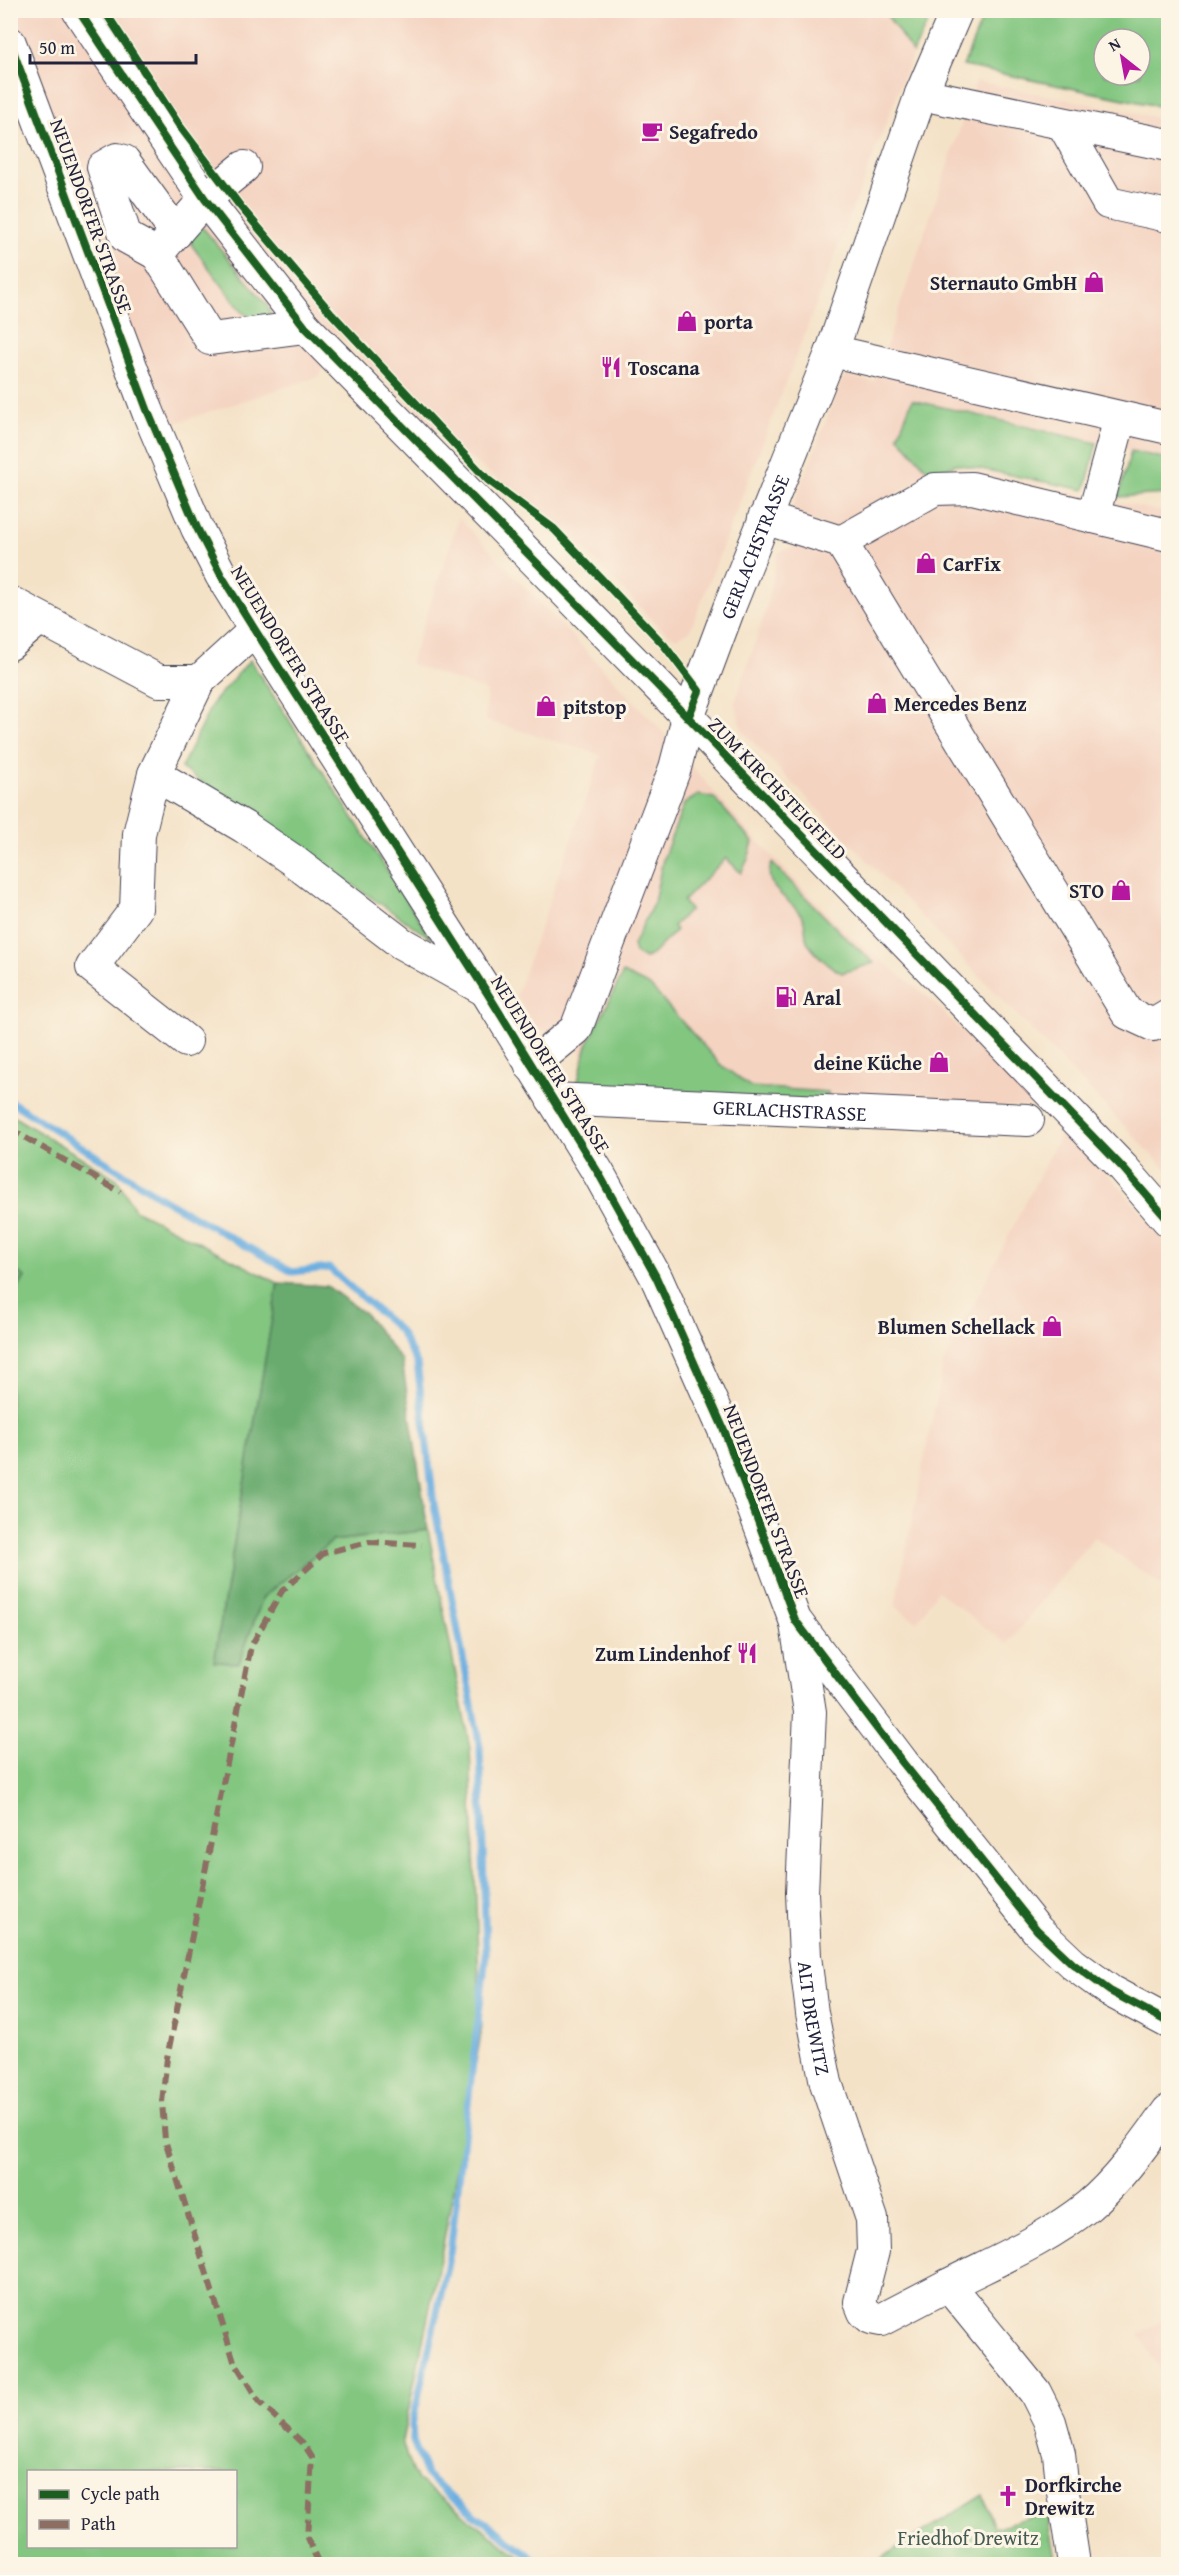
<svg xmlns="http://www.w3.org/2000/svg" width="1179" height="2575" font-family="'Gentium Book Plus',serif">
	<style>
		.built { fill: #f4d3c1 }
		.green { fill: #82c680; stroke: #52745e; stroke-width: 1.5; fill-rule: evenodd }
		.forest { fill: #69ab6e; stroke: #466654; stroke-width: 1.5 }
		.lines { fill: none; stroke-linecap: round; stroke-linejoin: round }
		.stream { stroke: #6baee0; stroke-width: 7 }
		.minor-casing { stroke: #423f50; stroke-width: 34 }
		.minor { stroke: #fff; stroke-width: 32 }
		.quiet { stroke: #8d6e63; stroke-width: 6; stroke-dasharray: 12 6; stroke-linecap: butt }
		.cycleway-casing { stroke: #fcf5e5; stroke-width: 11 }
		.cycleway { stroke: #1b5e20; stroke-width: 8 }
		.labels { text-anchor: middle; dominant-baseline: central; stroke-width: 6; stroke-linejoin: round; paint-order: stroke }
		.poi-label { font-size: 20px; font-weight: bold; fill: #22223b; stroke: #fcf5e5; text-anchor: start }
		.street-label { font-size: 20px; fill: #22223b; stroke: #fcf5e5 }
		.park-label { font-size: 20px; fill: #445b53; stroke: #fcf5e5 }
	</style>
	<rect width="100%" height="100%" fill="#fcf5e5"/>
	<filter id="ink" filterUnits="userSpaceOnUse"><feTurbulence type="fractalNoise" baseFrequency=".0167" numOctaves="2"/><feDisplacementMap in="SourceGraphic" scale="12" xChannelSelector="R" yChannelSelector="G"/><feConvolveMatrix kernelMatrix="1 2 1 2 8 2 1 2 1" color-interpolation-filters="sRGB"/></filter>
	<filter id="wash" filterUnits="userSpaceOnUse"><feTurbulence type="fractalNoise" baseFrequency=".008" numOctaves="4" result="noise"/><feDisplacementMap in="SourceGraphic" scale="24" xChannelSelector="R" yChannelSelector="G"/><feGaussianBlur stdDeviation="1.35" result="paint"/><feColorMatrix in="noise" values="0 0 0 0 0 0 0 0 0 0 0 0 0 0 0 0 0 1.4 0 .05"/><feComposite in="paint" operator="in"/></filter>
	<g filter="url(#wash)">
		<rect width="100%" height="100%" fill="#f4e2c7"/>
		<!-- built -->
		<path class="built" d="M 15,11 L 933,11 L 913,53 L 690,631 L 676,638 L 660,628 L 556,520 L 456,449 L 336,331 L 320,376 L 169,425 L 126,329 Z
			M 976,81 L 1168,120 L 1168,459 L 912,400 L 898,436 L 931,474 L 834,529 L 790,513 L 844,375 L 874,382 Z
			M 977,471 L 1168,513 L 1168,1171 L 742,731 L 735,702 L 765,613 L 778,552 L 801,544 L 841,556 Z
			M 459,518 L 654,722 L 748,831 L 845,931 L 928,997 L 1037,1107 L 580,1092 L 581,1052 L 535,1026 L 516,996 L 601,755 L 485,720 L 487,691 L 410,664 Z
			M 1065,1125 L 1168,1242 L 1168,1590 L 1094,1537 L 1007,1644 L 937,1591 L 917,1622 L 895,1606 L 943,1364 Z
			M 1168,2316 L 1168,2385 L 1139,2334 Z"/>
		<!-- green -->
		<path class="green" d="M 986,10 L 1168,11 L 1168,108 L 963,66 ZM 1104,39 L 1140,39 L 1140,75 L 1104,75 Z
			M 884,11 L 933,11 L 913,53 Z
			M 198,228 L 204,229 L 267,305 L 270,313 L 269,319 L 252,318 L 243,313 L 193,247 L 190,239 Z
			M 912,400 L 1097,443 L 1085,490 L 956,464 L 931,474 L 898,436 Z
			M 1131,451 L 1168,459 L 1168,494 L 1118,497 Z
			M 250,660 L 432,939 L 181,768 L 213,702 Z
			M 698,795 L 714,798 L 753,842 L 748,859 L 741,873 L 726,858 L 683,901 L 690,910 L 673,926 L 676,930 L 654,953 L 645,959 L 635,953 L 633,945 L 654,902 L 663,859 L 684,804 Z
			M 772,863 L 842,934 L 874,963 L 842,973 C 831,968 809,950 806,938 C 805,930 806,922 801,915 C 790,898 760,887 772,863 Z
			M 623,973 L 650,986 L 720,1064 L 751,1087 L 828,1092 L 828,1103 L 584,1094 L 578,1081 L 587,1045 Z
			M 11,1115 L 117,1179 L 135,1210 L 278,1283 L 214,1662 L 239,1663 L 263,1597 L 332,1541 L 428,1530 L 470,1748 L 481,2034 L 444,2240 L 402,2441 L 408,2461 L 417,2480 L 530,2564 L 11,2564 L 10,1302 L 25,1277 L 11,1267 ZM 28,2472 L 236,2472 L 236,2546 L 28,2546 Z
			M 983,2495 L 994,2528 L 1046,2512 L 1056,2564 L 872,2564 Z"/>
		<!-- forest -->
		<path class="forest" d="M 11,1267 L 25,1277 L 11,1302 Z
			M 278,1283 L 327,1286 L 366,1315 L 402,1361 L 428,1530 L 332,1541 L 263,1597 L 239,1663 L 214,1662 Z"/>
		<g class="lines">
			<!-- stream -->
			<path class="stream" d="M 10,1101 L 165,1200 L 292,1272 L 329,1268 L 399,1330 L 417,1363 L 434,1504 L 480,1747 L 486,1955 L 450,2253 L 412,2425 L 413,2441 L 426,2474 L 448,2495 L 541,2564"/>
		</g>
	</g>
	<g filter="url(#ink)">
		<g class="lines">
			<defs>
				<g id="minor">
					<path d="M 78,10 L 205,199 L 305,327 L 656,684 L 1123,1168 L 1168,1220"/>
					<path d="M 10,43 L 148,412 L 197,528 L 221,575 L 255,630 L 486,991 L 599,1174 L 656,1277 L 724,1430 L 795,1620 L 903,1763 L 1037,1930 L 1073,1964 L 1110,1991 L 1168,2022"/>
					<path d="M 921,94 L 1168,145"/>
					<path d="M 1063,124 L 1108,203 L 1168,216"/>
					<path d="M 244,167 L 205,199 L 157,254 L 210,339 L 305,327"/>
					<path d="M 157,254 L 126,237 L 103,167 L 117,159 L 124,161 L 176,233"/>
					<path d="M 832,351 L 1168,428"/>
					<path d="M 1093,517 L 1120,418"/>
					<path d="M 764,518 L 841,542 L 1127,1013 L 1153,1025 L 1168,1016"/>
					<path d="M 841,542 L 935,489 L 972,488 L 1168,535"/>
					<path d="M 10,602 L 159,681 L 199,681 L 255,630"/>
					<path d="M 10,644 L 39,619"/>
					<path d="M 199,681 L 154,774 L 244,827 L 291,859 L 401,943 L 483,989"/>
					<path d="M 154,774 L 139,834 L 136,909 L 92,967 L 186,1041"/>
					<path id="s1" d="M 531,1066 L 576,1029 L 675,768 L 688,718 L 729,608 L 832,351 L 921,94 L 957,10"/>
					<path id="s2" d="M 552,1099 L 1028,1120"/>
					<path id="s3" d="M 796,1624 L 810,1712 L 802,1893 L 805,1956 L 812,2013 L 826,2083 L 872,2219 L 873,2251 L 860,2302 L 864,2312 L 871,2318 L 881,2320 L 948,2285 L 1035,2392 L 1050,2422 L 1059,2454 L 1063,2492 L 1074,2564"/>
					<path d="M 948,2285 C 995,2261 1046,2240 1088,2206 C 1120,2179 1144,2144 1168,2111"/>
				</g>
			</defs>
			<!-- minor casing -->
			<use href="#minor" class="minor-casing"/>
			<!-- minor -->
			<use href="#minor" class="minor"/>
			<!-- quiet -->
			<path class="quiet" d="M 10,1129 L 120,1192
				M 319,2564 L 307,2538 L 312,2457 L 303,2443 L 259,2402 L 234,2361 L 165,2140 L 162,2102 L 167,2058 L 251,1646 L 282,1591 L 324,1553 L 369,1542 L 422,1545"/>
			<defs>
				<path id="cycleway" d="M 78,10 L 205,199 L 305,327 L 656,684 L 1123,1168 L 1168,1220
					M 104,10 L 179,125 L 240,206 L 332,314 L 488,480 L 554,529 L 664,645 L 699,691 L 688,718
					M 10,43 L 148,412 L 197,528 L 221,575 L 255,630 L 486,991 L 599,1174 L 656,1277 L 724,1430 L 795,1620 L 903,1763 L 1037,1930 L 1073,1964 L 1110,1991 L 1168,2022"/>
			</defs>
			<!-- cycleway casing -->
			<use href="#cycleway" class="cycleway-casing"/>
			<!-- cycleway -->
			<use href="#cycleway" class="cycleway"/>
		</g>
	</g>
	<!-- icons -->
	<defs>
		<symbol id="cafe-bare" viewBox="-9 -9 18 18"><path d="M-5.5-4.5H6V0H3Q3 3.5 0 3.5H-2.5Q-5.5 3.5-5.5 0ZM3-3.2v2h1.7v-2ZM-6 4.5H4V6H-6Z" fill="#b5179e" stroke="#fcf5e5" stroke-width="2.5" paint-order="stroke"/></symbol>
		<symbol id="shop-bare" viewBox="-9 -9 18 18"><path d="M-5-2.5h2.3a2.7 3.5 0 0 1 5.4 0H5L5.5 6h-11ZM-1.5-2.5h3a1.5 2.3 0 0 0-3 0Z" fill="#b5179e" stroke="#fcf5e5" stroke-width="2.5" paint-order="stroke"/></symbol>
		<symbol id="restaurant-bare" viewBox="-9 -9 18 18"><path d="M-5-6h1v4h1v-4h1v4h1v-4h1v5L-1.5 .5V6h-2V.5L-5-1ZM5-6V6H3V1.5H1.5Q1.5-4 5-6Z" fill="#b5179e" stroke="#fcf5e5" stroke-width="2.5" paint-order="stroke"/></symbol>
		<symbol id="fuel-bare" viewBox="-9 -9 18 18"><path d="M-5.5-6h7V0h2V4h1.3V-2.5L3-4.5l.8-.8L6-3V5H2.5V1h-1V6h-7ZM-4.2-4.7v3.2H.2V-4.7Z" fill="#b5179e" stroke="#fcf5e5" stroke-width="2.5" paint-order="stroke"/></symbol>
		<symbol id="church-bare" viewBox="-9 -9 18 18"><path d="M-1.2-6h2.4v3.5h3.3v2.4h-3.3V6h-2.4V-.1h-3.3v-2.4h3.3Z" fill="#b5179e" stroke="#fcf5e5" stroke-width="2.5" paint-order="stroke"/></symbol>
	</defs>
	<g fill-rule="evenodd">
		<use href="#cafe-bare" x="637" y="116" width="30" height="30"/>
		<use href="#shop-bare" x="1079" y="267" width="30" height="30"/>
		<use href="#shop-bare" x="672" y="306" width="30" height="30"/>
		<use href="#restaurant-bare" x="596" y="352" width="30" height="30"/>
		<use href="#shop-bare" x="911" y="548" width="30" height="30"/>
		<use href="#shop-bare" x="862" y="688" width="30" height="30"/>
		<use href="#shop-bare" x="531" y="691" width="30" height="30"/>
		<use href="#shop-bare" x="1106" y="875" width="30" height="30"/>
		<use href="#fuel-bare" x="771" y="982" width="30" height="30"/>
		<use href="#shop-bare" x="924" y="1047" width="30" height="30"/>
		<use href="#shop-bare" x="1037" y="1311" width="30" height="30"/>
		<use href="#restaurant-bare" x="732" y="1638" width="30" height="30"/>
		<use href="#church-bare" x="993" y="2481" width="30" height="30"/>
	</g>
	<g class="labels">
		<!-- poi labels -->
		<g class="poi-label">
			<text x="669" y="131">Segafredo</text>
			<text x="1077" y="282" text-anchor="end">Sternauto GmbH</text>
			<text x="704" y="321">porta</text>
			<text x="628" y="367">Toscana</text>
			<text x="943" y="563">CarFix</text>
			<text x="894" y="703">Mercedes Benz</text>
			<text x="563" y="706">pitstop</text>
			<text x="1104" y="890" text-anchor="end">STO</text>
			<text x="803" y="997">Aral</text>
			<text x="922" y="1062" text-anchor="end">deine Küche</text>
			<text x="1035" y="1326" text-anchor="end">Blumen Schellack</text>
			<text x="730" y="1653" text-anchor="end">Zum Lindenhof</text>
			<text x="1025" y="2484">Dorfkirche<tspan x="1025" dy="23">Drewitz</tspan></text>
		</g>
		<!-- street labels -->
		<g class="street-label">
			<text transform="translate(92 216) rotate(70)">NEUENDORFER STRASSE</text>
			<text stroke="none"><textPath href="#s1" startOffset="573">GERLACHSTRASSE</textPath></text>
			<text transform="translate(291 654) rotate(58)">NEUENDORFER STRASSE</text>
			<text transform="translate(778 788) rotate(46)">ZUM KIRCHSTEIGFELD</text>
			<text transform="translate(551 1064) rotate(58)">NEUENDORFER STRASSE</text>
			<text stroke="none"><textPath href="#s2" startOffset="238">GERLACHSTRASSE</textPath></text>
			<text transform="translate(767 1501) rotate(69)">NEUENDORFER STRASSE</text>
			<text stroke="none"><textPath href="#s3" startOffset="396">ALT DREWITZ</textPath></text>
		</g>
		<!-- park labels -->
		<g class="park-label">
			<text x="968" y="2537">Friedhof Drewitz</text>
		</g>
	</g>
	<!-- margin -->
	<rect width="1179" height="2575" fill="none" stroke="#fcf5e5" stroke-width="36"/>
	<!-- legend -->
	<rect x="27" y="2470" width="210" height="78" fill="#fcf5e5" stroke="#a5a1a1" stroke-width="1.5"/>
	<rect x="39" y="2490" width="30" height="9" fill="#1b5e20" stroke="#a5a1a1" stroke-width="1.5"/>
	<text x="81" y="2500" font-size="18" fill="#22223b">Cycle path</text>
	<rect x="39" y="2520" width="30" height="9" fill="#8d6e63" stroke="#a5a1a1" stroke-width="1.5"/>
	<text x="81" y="2530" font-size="18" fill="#22223b">Path</text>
	<!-- north arrow -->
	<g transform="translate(1122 57) rotate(329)"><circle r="28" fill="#fcf5e5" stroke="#a5a1a1" stroke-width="1.5"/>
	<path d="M0-4.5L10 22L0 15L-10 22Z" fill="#b5179e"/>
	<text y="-9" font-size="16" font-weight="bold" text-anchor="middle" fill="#22223b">N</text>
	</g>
	<!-- scale -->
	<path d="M30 54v9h166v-9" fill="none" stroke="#22223b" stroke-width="3"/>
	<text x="39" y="54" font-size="18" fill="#22223b" stroke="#fcf5e5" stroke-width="4.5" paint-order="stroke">50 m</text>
</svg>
